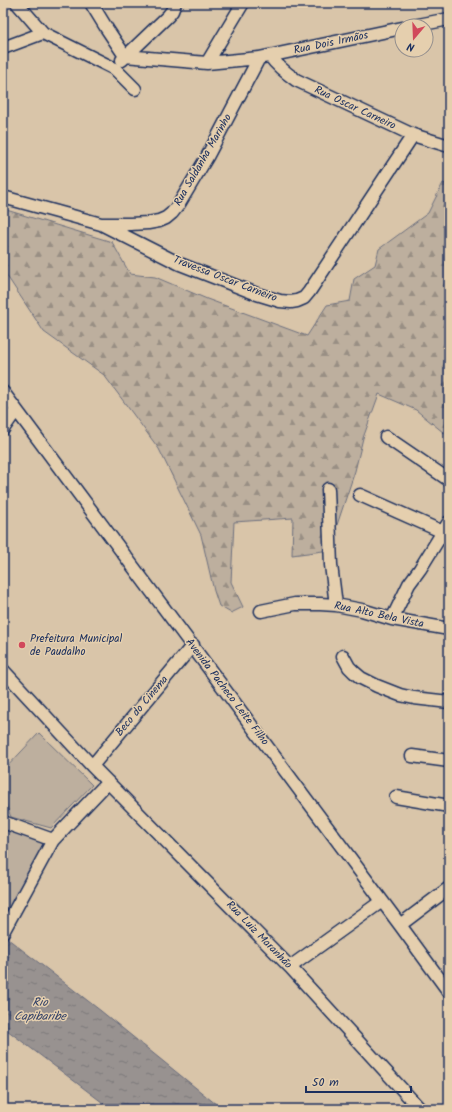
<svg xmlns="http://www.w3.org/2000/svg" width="452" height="1112" font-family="Kalam,sans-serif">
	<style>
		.forest { fill: url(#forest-firs); stroke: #6c6f7e }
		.green { fill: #bdaf9e; stroke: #6c6f7e }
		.water { fill: url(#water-ripples); stroke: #666a7c }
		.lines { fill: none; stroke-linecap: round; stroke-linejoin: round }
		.minor-casing { stroke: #1b2f5e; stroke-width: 15 }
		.minor { stroke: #e5cfae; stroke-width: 12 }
		.poi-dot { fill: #d1495b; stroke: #e5cfae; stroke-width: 1.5 }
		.labels { text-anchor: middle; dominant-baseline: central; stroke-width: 3; stroke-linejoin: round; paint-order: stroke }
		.street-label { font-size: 11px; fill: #1b2f5e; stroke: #e5cfae }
		.poi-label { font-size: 11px; fill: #1b2f5e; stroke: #e5cfae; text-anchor: start }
		.water-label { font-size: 12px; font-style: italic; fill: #2e3e66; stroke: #e5cfae }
	</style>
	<defs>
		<pattern id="forest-firs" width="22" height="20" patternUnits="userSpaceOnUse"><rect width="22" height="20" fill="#bdaf9e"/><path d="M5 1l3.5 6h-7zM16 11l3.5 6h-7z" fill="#998f84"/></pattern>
		<pattern id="water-ripples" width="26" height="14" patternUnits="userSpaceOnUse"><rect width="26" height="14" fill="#989290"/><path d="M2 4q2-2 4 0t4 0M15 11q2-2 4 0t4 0" fill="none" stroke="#7b7879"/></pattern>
	</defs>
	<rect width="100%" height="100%" fill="#d9c5a9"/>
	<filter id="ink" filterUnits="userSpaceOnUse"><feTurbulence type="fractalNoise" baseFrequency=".025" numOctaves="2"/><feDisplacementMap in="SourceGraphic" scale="8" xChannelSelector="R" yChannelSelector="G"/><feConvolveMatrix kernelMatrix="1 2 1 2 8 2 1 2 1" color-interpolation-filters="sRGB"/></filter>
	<g filter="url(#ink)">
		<!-- forest -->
		<path class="forest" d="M 443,183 L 449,185 L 449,437 L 416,410 L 379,394 L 363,438 L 355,471 L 337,525 L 323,551 L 292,555 L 293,518 L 234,522 L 231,582 L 243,607 L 231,613 L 219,606 L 214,591 L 201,535 L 159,449 L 104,375 L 44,332 L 3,270 L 3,209 L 112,242 L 130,274 L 155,277 L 207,299 L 307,336 L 327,305 L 350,301 L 354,279 L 375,265 L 379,249 L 428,213 Z"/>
		<!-- green -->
		<path class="green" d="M 39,733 L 92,785 L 51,828 L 11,817 L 3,797 L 3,771 Z
			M 3,822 L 53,840 L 3,932 Z"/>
		<!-- water -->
		<path class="water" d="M 3,935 L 101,1011 L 222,1109 L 111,1109 L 3,1027 Z"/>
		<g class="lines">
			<defs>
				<path id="minor" d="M 17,3 L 43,33 L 115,69 L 135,89
					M 91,3 L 107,29 L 125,56 L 207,63 L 259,58 L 402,28
					M 413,26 L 449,19
					M 3,48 L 43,33
					M 270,56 C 277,66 286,73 296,80 L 413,135 L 449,146
					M 122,60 L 168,16 L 172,11 L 175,3
					M 207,63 L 243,3
					M 3,197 L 101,224 L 130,224 L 148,223 L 159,221 L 166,218 L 172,213 L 179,204 L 207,157 L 259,58
					M 101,224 L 180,264 L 257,294 L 280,301 L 291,302 L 297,301 L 304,298 L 309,292 L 413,135
					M 3,392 L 400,925 L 449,992
					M 3,429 L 16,410
					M 386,437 L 449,480
					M 328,489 L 331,565 L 336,605
					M 360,495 L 443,532
					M 261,611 L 295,604 L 320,604 L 336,605 L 362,610 L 392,619 L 449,629
					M 392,619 L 409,584 L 420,569 L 449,522
					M 343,656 L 349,667 L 354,672 L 361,678 L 377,686 L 400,695 L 414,698 L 449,702
					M 3,670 L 92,766 L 290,967 L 420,1109
					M 412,756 L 449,761
					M 92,766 L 193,645
					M 396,797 L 449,806
					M 3,822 L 53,840
					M 400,925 L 449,888
					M 3,932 L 53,840 L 108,782
					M 290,967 L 382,901"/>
			</defs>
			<!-- minor casing -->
			<use href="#minor" class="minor-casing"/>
			<!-- minor -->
			<use href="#minor" class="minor"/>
		</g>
	</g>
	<!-- markers -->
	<circle class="poi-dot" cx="22" cy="645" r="4"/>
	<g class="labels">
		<!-- street labels -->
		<g class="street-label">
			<text transform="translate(331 43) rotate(-12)">Rua Dois Irmãos</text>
			<text transform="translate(355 108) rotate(25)">Rua Oscar Carneiro</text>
			<text transform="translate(203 160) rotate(-60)">Rua Saldanha Marinho</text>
			<text transform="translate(225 279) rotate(21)">Travessa Oscar Carneiro</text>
			<text transform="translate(379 615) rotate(12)">Rua Alto Bela Vista</text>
			<text transform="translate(227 692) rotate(53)">Avenida Pacheco Leite Filho</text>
			<text transform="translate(142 706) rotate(-50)">Beco do Cinema</text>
			<text transform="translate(259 935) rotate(46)">Rua Luiz Maranhão</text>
		</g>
		<!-- poi labels -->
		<g class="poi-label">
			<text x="30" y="639">Prefeitura Municipal<tspan x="30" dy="13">de Paudalho</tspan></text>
		</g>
		<!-- water labels -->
		<g class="water-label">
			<text x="40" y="1002">Rio<tspan x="40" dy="14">Capibaribe</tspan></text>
		</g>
	</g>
	<!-- margin -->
	<rect width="452" height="1112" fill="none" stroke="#e5cfae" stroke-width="16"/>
	<rect x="8" y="8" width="436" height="1096" fill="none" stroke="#1b2f5e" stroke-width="1.5" filter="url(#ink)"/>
	<!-- north arrow -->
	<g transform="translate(414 38) rotate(199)"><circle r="19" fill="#e5cfae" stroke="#948f8e"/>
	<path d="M0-3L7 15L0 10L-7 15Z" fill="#d1495b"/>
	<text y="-6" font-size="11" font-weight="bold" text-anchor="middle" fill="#1b2f5e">N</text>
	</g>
	<!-- scale -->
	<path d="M306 1086v6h105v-6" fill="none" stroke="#1b2f5e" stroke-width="2"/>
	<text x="312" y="1086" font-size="12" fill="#1b2f5e" stroke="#e5cfae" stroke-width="3" paint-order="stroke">50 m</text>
</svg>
